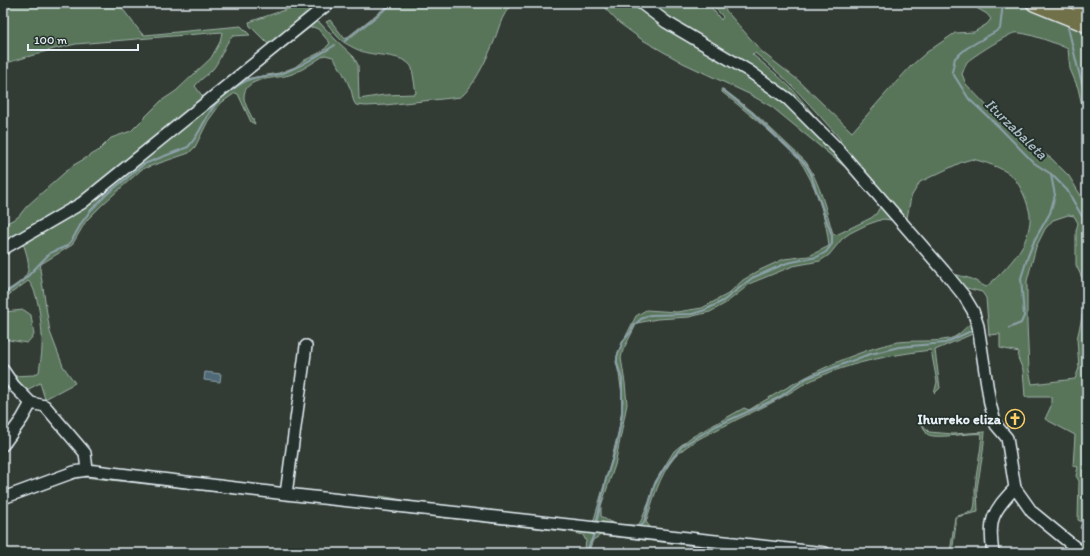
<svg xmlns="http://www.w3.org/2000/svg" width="1090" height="556" font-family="Itim,sans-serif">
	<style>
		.green { fill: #59745a; stroke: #a0b2a9; fill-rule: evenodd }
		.water { fill: #506b76; stroke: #8da1aa }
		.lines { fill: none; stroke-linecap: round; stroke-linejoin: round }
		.stream { stroke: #8da1aa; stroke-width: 2 }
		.minor-casing { stroke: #e8f1f8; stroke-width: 14 }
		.highway-casing { stroke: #e8f1f8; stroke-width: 19 }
		.minor { stroke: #26332d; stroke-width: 11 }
		.highway { stroke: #70704a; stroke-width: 16 }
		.labels { text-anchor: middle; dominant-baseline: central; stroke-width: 4; stroke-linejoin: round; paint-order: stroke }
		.poi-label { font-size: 14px; font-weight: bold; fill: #e8f1f8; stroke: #26332d; text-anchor: end }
		.water-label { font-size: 15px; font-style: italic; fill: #abbbc4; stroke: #26332d }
	</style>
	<rect width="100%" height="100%" fill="#333c34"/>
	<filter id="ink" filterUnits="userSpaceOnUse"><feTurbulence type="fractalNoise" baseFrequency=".025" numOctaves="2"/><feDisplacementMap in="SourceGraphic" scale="8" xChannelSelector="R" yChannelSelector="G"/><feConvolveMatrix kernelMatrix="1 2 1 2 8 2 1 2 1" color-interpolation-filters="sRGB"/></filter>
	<g filter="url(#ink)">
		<!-- green -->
		<path class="green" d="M 3,3 L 118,3 L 142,34 L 145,35 L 241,26 L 250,35 L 233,36 C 223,45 222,58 213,69 C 208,75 200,79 195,86 L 203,97 L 203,100 L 91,192 L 3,246 L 3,225 L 18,217 L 27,206 L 72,166 L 98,151 L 111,138 L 131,131 L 161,101 L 176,91 L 211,58 L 220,42 L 222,32 L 76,44 L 54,49 L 3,64 Z
			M 305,3 L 320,3 C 303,15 289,38 268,44 L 250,26 L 249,22 Z
			M 391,3 L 527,3 C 523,4 516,4 512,6 C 501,13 498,33 493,44 C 486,60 474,86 461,97 L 385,105 L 366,106 L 356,105 C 352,100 353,96 351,90 C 346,78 340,67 333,57 L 325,55 C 315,61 303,70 292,74 C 278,80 243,75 244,98 C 245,106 252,116 255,124 L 251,122 L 238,94 L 235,93 L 221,103 L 208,121 L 195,147 L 189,153 L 142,169 L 103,204 L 86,221 L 72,245 L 41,264 L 40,269 L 50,332 L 63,366 L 75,383 L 45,399 L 40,383 L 25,391 L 12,376 L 34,375 L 39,372 C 40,364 42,355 42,347 C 43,334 39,289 28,281 L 3,299 L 3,293 C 27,278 34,275 24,246 L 22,245 L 3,256 L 3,253 L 58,224 L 91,202 L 315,21 L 320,23 L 335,39 L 354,57 L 358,65 L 359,99 L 384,95 L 415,94 L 416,93 L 412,68 C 406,55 381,56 368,53 C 361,52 352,47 345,43 C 337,38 332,29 326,22 L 330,20 L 345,39 ZM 313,27 L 318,29 L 330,43 L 323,51 L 303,61 L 295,67 L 279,73 L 245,79 L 309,28 Z
			M 600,3 L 633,3 L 650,17 L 679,36 L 759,84 L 784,102 L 813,130 L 834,153 L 846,163 L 954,287 L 971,313 L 977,332 L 935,350 L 940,388 L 934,394 L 937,382 L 931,350 C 890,355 846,363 808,382 C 799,386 791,393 782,397 C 768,405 753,412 738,419 C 718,430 688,441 674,458 C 659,476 653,500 646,522 L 650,527 L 661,531 L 863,553 L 837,553 L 380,502 L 380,496 L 438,506 L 593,523 L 612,458 L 619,429 L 623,401 L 619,374 L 616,362 L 618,352 L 636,316 L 646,310 L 677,312 L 702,308 L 728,294 L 743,280 L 760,270 L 784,259 L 809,256 L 829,246 C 827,223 818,192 806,171 C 800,159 790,150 780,141 C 762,124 742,108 722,92 L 721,89 L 723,89 L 753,112 L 806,162 C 820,183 826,210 833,234 L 836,235 L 871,218 L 876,214 L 880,207 L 845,167 L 772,107 L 749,94 L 683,63 L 641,39 L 618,22 ZM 883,219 L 891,220 C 914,243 967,292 970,324 C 965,328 961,333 956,336 C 944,344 908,339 893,343 C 842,355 793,383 749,410 L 744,408 L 690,438 L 674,451 L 655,482 L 649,502 L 641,521 L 638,525 C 623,525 613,526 601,516 L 601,506 L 615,465 L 627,404 L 625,383 L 621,358 L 623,350 L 637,323 L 657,319 L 689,317 L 710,312 L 726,303 L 751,283 L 793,266 L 820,261 L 829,255 L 842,239 L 850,233 L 866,225 Z
			M 648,3 L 708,3 L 721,20 L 723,17 L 711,3 L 721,3 L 722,6 L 762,52 L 798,80 L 852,132 L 888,91 L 911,66 L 927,52 L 955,33 L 974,32 L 987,24 L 991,19 L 987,14 L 968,3 L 1017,3 L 1087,32 L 1087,58 L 1085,60 L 1087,75 L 1087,127 L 1078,88 L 1070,69 L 1068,49 C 1058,44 1024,31 1014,33 C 1007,35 973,56 967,62 C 965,65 964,70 962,74 L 966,84 L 986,105 L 1006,124 L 1027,136 L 1036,148 L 1052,159 L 1069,176 L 1087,206 L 1087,532 L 1080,528 L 1082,522 L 1078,520 L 1079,481 L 1076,476 L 1078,467 L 1073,466 L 1075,435 L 1045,419 L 1051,406 L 1051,397 L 1025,397 L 1023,370 L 1018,358 L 1019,352 L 1000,348 L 1000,334 L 989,335 L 986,298 L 982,292 L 959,286 L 841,147 L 840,139 C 813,108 787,78 755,53 L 752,54 L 777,75 L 793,90 L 823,126 C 817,122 813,116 808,111 C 794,99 781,87 765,76 C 728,49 685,31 648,3 ZM 972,159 C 985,162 1001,167 1012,176 C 1021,185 1028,203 1030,215 C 1031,224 1027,237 1023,245 C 1014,261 1000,275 986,287 L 972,279 L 954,274 L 949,270 L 909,225 L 907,218 L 911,197 L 920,182 L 962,162 ZM 1068,215 L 1074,216 L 1078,223 L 1076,231 L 1076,265 L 1083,280 L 1086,290 L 1081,322 L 1077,339 L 1079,368 L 1075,379 L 1032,384 L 1029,370 L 1027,323 L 1027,281 L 1036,247 L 1045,229 L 1053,220 Z
			M 24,310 L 31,315 L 34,335 L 27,343 L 3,339 L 3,312 Z
			M 921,423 L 929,432 L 953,434 L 985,432 L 983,452 L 977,489 L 978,512 L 957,517 L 952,553 L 950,553 L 955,517 L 973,511 C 976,504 975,496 975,489 C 976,470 981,453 982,434 C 970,432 935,440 927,434 C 925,431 923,426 921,423 Z
			M 84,474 L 762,551 L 762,553 L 757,553 L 601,535 L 593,540 L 588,553 L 584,553 L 586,541 L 583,535 L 571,532 L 84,477 Z"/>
		<!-- water -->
		<path class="water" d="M 205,372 L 221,374 L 220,382 L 204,380 Z"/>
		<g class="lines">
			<!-- stream -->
			<path class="stream" d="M 1003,3 L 1000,29 L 967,48 L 955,58 L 952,72 L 969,99 L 999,127 L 1034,163 L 1051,174 L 1067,190 L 1083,218 L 1085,241 L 1084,267 L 1087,287
				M 1067,23 L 1078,69 L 1087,100
				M 345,41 L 393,3
				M 3,295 L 23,281 L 50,253 L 67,246 L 72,240 L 82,222 L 91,210 L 107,194 L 133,173 L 144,164 L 188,147 C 201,134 205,115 218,101 C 225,94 244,80 254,78 C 263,76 272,76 281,74 C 300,67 318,56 335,45
				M 1087,321 L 1085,348 L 1087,370
				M 1009,328 L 1021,323 L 1024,316 L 1021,278 L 1028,256 L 1035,239 L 1050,213 L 1055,195 L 1051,175
				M 1087,483 L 1084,489 L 1085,517 L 1087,519
				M 596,524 L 606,479 L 616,448 L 622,415 L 622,379 L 617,363 L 617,357 L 623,341 L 630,333 L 634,325 L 641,319 L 650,315 L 692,314 L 705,310 L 723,301 L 752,278 L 787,263 L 817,257 L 826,252 L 832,244 L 832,236 L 810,172 L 805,164 L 752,113 L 723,90
				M 639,528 L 644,523 L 654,486 L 661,473 L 682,446 L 716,426 L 778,398 L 807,378 L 867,355 L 899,347 L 945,343 L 973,330 L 975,332
				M 586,553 L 595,532"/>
			<defs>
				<path id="minor" d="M 641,3 L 666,22 L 749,71 L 788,99 L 837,148 L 944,271 L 964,296 L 973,311 L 978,326 L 990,404 L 996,425 L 1007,438 L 1015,488 L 1032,512 L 1082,553
					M 3,249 L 82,203 L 329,3
					M 3,370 L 14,386 L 31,403 L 45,406 L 85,453 L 87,470
					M 3,445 L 22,419 L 31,403
					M 286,494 L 306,346
					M 3,498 L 74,472 L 87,470 L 286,494 L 825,553
					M 993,553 C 988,520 992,512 1015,488"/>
				<path id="highway" d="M 1035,3 L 1087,24
					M 1078,3 L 1087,7"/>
			</defs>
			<!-- minor casing -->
			<use href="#minor" class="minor-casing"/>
			<!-- highway casing -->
			<use href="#highway" class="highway-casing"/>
			<!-- minor -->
			<use href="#minor" class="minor"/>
			<!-- highway -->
			<use href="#highway" class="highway"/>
		</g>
	</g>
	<!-- icons -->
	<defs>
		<symbol id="church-ring" viewBox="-11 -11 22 22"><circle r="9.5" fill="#26332d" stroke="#ffd166" stroke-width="1.5"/><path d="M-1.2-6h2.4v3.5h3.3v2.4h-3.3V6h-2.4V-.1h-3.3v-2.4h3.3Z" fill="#ffd166"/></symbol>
	</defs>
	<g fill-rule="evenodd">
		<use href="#church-ring" x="1004" y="408" width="22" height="22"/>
	</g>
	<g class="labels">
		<!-- poi labels -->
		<g class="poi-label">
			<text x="1001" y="419">Ihurreko eliza</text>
		</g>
		<!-- water labels -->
		<g class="water-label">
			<text transform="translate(1016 129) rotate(44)">Iturzabaleta</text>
		</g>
	</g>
	<!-- margin -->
	<rect width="1090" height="556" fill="none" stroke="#26332d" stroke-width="16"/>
	<rect x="8" y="8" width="1074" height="540" fill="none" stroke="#e8f1f8" stroke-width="1.5" filter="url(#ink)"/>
	<!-- scale -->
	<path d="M28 44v6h110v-6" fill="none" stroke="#e8f1f8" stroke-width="2"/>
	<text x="34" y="44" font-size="12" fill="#e8f1f8" stroke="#26332d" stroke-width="3" paint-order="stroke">100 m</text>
</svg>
